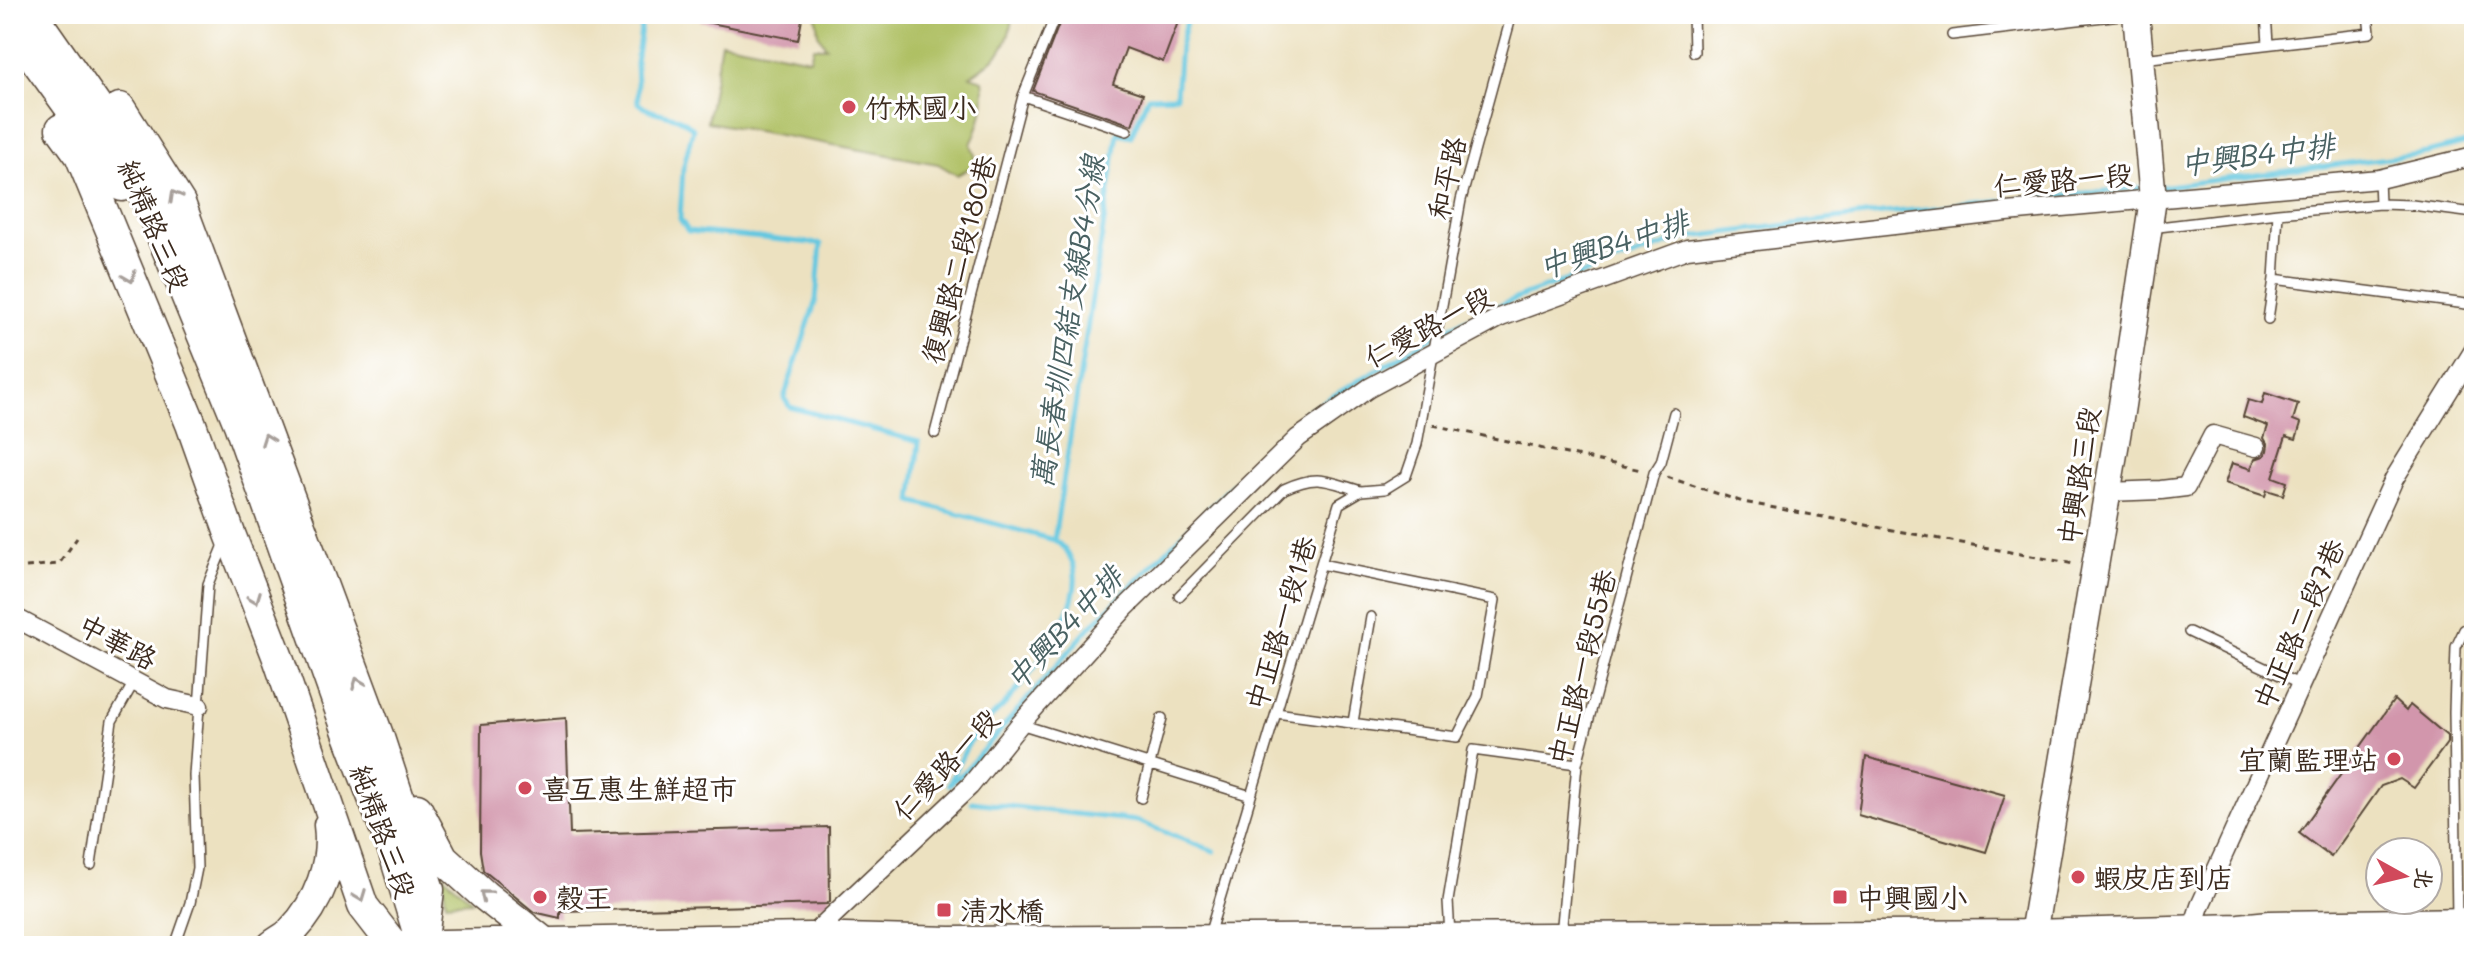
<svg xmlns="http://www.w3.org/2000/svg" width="2488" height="960" font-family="Mali,'LXGW WenKai TC',sans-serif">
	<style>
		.green { fill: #afc064; stroke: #757541; stroke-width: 2 }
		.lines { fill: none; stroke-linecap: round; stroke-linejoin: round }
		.stream { stroke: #63c7e0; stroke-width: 5 }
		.building { fill: #d296ac }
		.lane-casing { stroke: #564536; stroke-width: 12 }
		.street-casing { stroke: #564536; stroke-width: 21 }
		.secondary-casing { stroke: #564536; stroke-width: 29 }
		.primary-casing { stroke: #564536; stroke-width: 33 }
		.path { stroke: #564536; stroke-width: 3; stroke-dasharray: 6 6; stroke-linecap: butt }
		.lane { stroke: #fff; stroke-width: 9 }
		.street { stroke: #fff; stroke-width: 18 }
		.secondary { stroke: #fff; stroke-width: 26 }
		.primary { stroke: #fff; stroke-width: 30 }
		.oneway { stroke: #a79f9a }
		.poi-dot { fill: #d1495b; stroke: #fff; stroke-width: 3 }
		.labels { text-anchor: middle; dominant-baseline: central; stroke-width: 6; stroke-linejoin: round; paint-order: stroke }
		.poi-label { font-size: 28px; fill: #3b2a1e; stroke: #fff; text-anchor: start }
		.street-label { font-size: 28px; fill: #3b2a1e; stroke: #fff }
		.water-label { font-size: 30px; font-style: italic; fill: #496162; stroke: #fff }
	</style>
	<rect width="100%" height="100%" fill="#fff"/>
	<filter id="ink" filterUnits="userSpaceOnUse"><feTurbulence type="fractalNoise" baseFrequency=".0125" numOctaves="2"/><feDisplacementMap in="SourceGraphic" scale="16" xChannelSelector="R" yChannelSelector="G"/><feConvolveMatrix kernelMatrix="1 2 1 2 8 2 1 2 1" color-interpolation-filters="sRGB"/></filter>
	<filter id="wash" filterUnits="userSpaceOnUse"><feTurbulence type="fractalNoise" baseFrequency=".006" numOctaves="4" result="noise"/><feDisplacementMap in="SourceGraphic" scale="32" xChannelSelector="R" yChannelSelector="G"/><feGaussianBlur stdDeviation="1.8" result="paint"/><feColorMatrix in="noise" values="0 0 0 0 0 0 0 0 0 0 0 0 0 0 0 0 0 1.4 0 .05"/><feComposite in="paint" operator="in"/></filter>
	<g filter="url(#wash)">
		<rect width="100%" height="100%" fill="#ece1c0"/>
		<!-- green -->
		<path class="green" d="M 816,14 L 1012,14 C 1011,48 996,59 970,76 L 983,80 C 986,104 981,122 971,144 L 975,156 L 972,167 L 957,175 L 938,164 L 707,122 L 721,42 L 810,59 L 813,47 L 826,47 L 818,34 Z
			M 442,874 L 472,901 L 446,903 Z"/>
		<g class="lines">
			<!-- stream -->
			<path class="stream" d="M 643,14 L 636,63 L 638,103 C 654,118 676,110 693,129 L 683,169 L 680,219 L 688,231 L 821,244 L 816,300 L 784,398 L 790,407 L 919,442 L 912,501 L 1054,540 C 1112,579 1036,667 1006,703 C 996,714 984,722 975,734 C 964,749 957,767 950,783
				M 2160,187 L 2427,153 L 2474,141
				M 1054,540 L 1118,133 L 1131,136 L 1148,97 L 1176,96 L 1180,46 L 1188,14
				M 949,785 L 964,772 L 1091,626 L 1306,412 L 1451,326 L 1527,294 L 1685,238 L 1873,214 L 2146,187
				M 972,802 L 1137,821 L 1214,851"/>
		</g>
		<g id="blocks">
			<!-- building -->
			<path class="building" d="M 701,14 L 803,14 L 798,40 L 700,21 Z
				M 1063,14 L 1181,14 L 1163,62 L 1126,48 L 1113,84 L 1143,94 L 1132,125 L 1033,91 Z
				M 2265,393 L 2298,404 L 2293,420 L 2301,423 L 2296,439 L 2286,436 L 2273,477 L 2287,482 L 2283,495 L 2267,490 L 2265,496 L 2225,483 L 2232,463 L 2251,469 L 2255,459 L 2264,456 L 2267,451 L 2268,445 L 2264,438 L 2268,426 L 2243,417 L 2248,400 L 2262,404 Z
				M 2394,700 L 2406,711 L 2410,705 L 2447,736 L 2447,743 L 2414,788 L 2400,779 L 2381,786 L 2331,857 L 2299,833 Z
				M 566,718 L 570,834 L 829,827 L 830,901 L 827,904 L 560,911 L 560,918 L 534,912 L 483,870 L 480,851 L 481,725 Z
				M 1866,757 L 2005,795 L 1986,852 L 1858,815 Z"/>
		</g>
	</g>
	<g filter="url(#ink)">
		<use href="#blocks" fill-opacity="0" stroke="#564536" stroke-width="2"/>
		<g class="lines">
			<defs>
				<path id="lane" d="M 1693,14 L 1694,52
					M 1931,14 L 1931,15
					M 2266,14 L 2268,44
					M 1952,35 L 2129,14
					M 2142,59 L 2370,33 L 2368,14
					M 1023,96 L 1127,131
					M 2379,179 L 2380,204
					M 2278,213 L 2380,204 L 2412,205 L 2474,213
					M 2150,228 L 2278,213 L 2274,279 L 2474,305
					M 2268,319 L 2274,279
					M 935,433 L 1023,96 L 1056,14
					M 1179,596 L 1284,489 C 1318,473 1327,481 1361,491
					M 2189,632 L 2301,685
					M 1276,713 L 1457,737 L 1478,696 L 1495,600 L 1321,564
					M 1353,722 L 1371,617
					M 1020,724 L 1251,796
					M 1141,798 L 1162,718
					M 91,865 L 112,721 L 134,682
					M 2457,919 L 2454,712 L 2456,647 L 2464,630 L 2474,623
					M 1209,935 L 1339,504 L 1361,491 L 1385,489 L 1406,476 L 1417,444 L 1461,200 L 1512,14
					M 1450,935 L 1448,901 L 1473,750 L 1577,764
					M 1561,935 L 1577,764 L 1654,473 L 1661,462 L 1674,413
					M 175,946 L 190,903 L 197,868 L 194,775 L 208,584 L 226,540"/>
				<path id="street" d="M 2108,492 L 2161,490 L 2186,487 L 2213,435 L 2256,447
					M 14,617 L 167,699 L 199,706
					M 2192,930 L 2200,906 L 2394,479 L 2474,350
					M 809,938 L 970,786 L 1020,724 L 1126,607 L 1298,438 L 1369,388 L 1501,317 L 1687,249 L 2007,212 L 2379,179 L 2474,156"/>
				<path id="secondary" d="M 2031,946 L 2121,412 L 2153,199 L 2136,14"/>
				<path id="primary" d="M 32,14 L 115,133 L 152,212 L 239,424 L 349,735 L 393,850 L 422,945
					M 14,30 L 97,145 L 122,186
					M 120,108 L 180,203 L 378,735 L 429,890 L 424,931
					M 61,129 L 80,155 L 191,424 L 230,534 L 278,658 L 363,906 L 394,946
					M 417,809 L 443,858 L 484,895 L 546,944
					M 272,946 C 278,941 287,937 292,931 C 319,903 334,863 329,825
					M 394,946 L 809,938 L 950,942 L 2033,935 L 2239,929 L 2270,926 L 2474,923"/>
			</defs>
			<!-- lane casing -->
			<use href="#lane" class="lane-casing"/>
			<!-- street casing -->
			<use href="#street" class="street-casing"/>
			<!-- secondary casing -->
			<use href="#secondary" class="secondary-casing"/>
			<!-- primary casing -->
			<use href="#primary" class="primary-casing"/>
			<!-- path -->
			<path class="path" d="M 1433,425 L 1641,470
				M 1667,477 L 1743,502 L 2074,564
				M 14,568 L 59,564 L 77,538"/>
			<!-- lane -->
			<use href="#lane" class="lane"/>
			<!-- street -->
			<use href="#street" class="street"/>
			<!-- secondary -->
			<use href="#secondary" class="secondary"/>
			<!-- primary -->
			<use href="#primary" class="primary"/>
		</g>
		<!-- one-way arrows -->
		<defs><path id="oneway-chevron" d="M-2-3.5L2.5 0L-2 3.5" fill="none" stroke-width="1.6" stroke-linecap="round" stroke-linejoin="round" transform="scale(2)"/></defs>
		<g class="oneway">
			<use href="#oneway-chevron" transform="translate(175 196) rotate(-119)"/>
			<use href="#oneway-chevron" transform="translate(130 277) rotate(68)"/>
			<use href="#oneway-chevron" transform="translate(267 439) rotate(-110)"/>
			<use href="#oneway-chevron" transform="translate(255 598) rotate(69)"/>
			<use href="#oneway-chevron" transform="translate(358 683) rotate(-111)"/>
			<use href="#oneway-chevron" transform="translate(485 895) rotate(-140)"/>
			<use href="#oneway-chevron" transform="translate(360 896) rotate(69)"/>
		</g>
	</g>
	<!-- markers -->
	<g class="poi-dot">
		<circle cx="849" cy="107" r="8"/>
		<circle cx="2394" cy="759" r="8"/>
		<circle cx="525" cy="788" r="8"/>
		<circle cx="2078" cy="877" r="8"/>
		<circle cx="540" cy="897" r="8"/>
		<rect x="1832" y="889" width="16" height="16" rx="4"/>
		<rect x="936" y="902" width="16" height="16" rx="4"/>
	</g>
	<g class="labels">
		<!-- poi labels -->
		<g class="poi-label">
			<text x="865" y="107">竹林國小</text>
			<text x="2378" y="759" text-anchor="end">宜蘭監理站</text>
			<text x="541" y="788">喜互惠生鮮超市</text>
			<text x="2094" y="877">蝦皮店到店</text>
			<text x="556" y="897">穀王</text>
			<text x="1856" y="897">中興國小</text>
			<text x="960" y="910">清水橋</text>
		</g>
		<!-- street labels -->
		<g class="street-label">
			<text transform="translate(1446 178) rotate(-77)">和平路</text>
			<text transform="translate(2063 179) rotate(-5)">仁愛路一段</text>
			<text transform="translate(155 225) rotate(67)">純精路三段</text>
			<text transform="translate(958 259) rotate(-75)">復興路二段180巷</text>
			<text transform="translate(1428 326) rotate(-28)">仁愛路一段</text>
			<text transform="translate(2078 476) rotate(-81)">中興路三段</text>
			<text transform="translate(1280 623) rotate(-73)">中正路一段1巷</text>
			<text transform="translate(2298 624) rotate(-66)">中正路二段7巷</text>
			<text transform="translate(118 641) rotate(28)">中華路</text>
			<text transform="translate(1581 667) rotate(-76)">中正路一段55巷</text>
			<text transform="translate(945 764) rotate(-47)">仁愛路一段</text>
			<text transform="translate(384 831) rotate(70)">純精路三段</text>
		</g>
		<!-- water labels -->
		<g class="water-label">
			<text transform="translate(2257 153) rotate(-7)">中興B4中排</text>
			<text transform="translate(1613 243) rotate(-18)">中興B4中排</text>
			<text transform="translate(1066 321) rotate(-81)">萬長春圳四結支線B4分線</text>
			<text transform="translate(1063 627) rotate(-47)">中興B4中排</text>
		</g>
	</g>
	<!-- margin -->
	<rect width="2488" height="960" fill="none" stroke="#fff" stroke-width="48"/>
	<!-- north arrow -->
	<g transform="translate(2404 876) rotate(98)"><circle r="38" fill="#ffffff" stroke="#b1aaa5" stroke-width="2"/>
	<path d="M0-6L14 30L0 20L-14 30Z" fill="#d1495b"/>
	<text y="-12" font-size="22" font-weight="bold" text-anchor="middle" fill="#3b2a1e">北</text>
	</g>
</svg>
